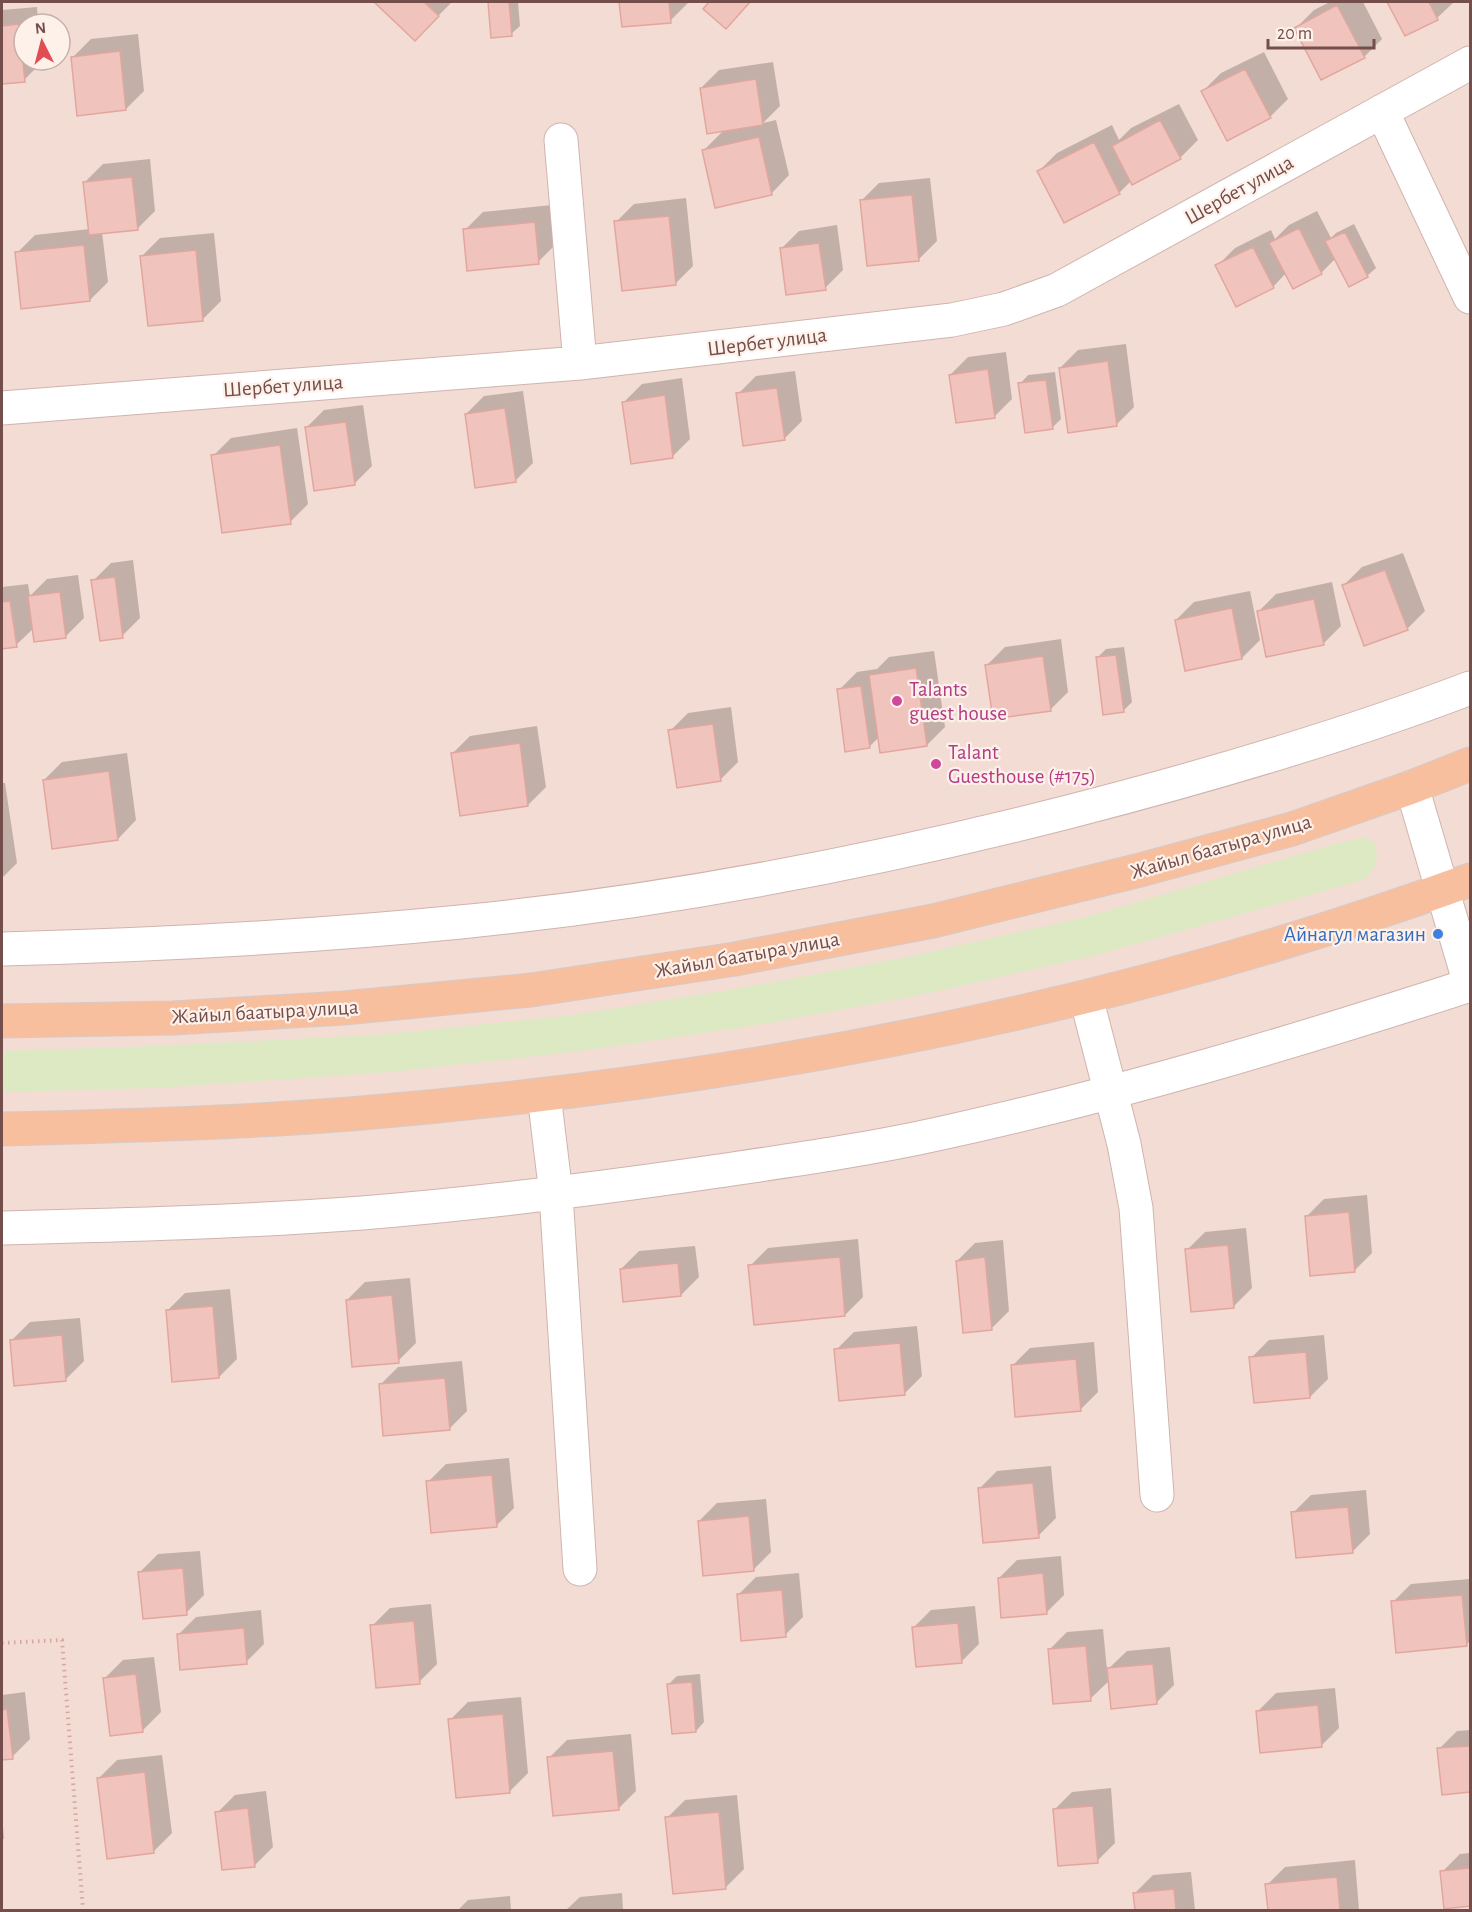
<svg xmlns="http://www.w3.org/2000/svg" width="1472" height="1912" font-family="'Alegreya Sans',sans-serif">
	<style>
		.residential { fill: #f3dcd3; fill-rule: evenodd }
		.green { fill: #dce9c3 }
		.shadow { fill: #0003 }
		.building { fill: #f0c4bd; stroke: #e2a69e; stroke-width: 1.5 }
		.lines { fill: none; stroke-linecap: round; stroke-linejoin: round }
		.street-casing { stroke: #cfb4ae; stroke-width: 35 }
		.primary-casing { stroke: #d5cac9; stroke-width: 35 }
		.path { stroke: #d5a7a0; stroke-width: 4; stroke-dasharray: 1.5 4.5; stroke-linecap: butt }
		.street { stroke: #fff; stroke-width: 33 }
		.primary { stroke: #f8bf9f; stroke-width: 33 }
		.hotel-dot { fill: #d1479c; stroke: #fef1ea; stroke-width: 2 }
		.shop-dot { fill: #3f7fe0; stroke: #fef1ea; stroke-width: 2 }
		.labels { text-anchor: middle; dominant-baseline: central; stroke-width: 4.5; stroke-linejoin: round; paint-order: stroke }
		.street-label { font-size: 21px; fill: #734e4b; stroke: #fef1ea }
		.hotel-label { font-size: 21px; fill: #b23c85; stroke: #fef1ea; text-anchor: start }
		.shop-label { font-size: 21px; fill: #366cbe; stroke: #fef1ea; text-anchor: end }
	</style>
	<rect width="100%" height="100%" fill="#fbece4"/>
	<!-- residential -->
	<path class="residential" d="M 2,2 L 1470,2 L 1470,1910 L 2,1910 ZM 24,24 L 60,24 L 60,60 L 24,60 Z"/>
	<!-- green -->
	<path class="green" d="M 1361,838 L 1372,839 C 1381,856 1377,869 1363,880 L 1096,955 L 920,995 L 752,1026 L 580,1051 L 391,1072 L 155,1088 L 2,1092 L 2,1051 L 156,1046 L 388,1034 L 573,1015 L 747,987 L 912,956 L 1086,917 L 1342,842 Z"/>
	<!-- shadow -->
	<path class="shadow" d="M 376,2 L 452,2 L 415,39 Z
		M 489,2 L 518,2 L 520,26 L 511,34 L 492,36 Z
		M 621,2 L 688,2 L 688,3 L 670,21 L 623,26 Z
		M 711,2 L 751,2 L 726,27 L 705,9 Z
		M 1330,2 L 1363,2 L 1382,39 L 1364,57 L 1296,28 L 1314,10 Z
		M 1388,2 L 1454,2 L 1437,18 L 1405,34 Z
		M 37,7 L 38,24 L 24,24 L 24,60 L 42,60 L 42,62 L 24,80 L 2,83 L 2,10 Z
		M 138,34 L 144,91 L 126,109 L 73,57 L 91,39 Z
		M 1264,52 L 1288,99 L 1270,117 L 1203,91 L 1221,73 Z
		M 773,62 L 780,106 L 763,123 L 776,120 L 789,175 L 772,193 L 703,151 L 724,130 L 701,88 L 719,70 Z
		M 1179,104 L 1198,140 L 1180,158 L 1131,181 L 1119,193 L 1039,171 L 1057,153 L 1112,125 L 1119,140 L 1131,128 Z
		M 150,159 L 155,211 L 137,229 L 102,232 L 108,282 L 90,300 L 17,253 L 35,235 L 90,229 L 85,182 L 103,164 Z
		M 930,178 L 937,241 L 919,259 L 861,201 L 879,183 Z
		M 686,198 L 693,266 L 675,284 L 616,222 L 634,204 Z
		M 552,205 L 556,244 L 538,262 L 465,230 L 483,212 Z
		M 1317,211 L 1331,238 L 1336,233 L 1354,224 L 1376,268 L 1367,276 L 1336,258 L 1321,273 L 1286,273 L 1273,287 L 1217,266 L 1235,248 L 1271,230 L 1275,239 L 1289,225 Z
		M 837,225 L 843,270 L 825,288 L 781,249 L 799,231 Z
		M 214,233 L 221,301 L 203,319 L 142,256 L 160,238 Z
		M 1126,344 L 1134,407 L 1116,425 L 1060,368 L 1078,350 Z
		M 1006,352 L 1012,399 L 994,417 L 950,375 L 968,357 Z
		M 795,371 L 802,421 L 784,439 L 738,394 L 756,376 Z
		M 1055,372 L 1061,419 L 1053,427 L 1020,384 L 1028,375 Z
		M 682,378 L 690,439 L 672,457 L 624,402 L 642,384 Z
		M 523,391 L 533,463 L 515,481 L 466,414 L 484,396 Z
		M 363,405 L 372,466 L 354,484 L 306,428 L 324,410 Z
		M 297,428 L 308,504 L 290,522 L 213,456 L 231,438 Z
		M 1403,553 L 1425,611 L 1407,629 L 1344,585 L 1362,567 Z
		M 133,560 L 140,618 L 122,636 L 93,581 L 111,563 Z
		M 78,575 L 84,618 L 66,636 L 34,628 L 16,645 L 2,647 L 2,587 L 28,584 L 30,596 L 47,579 Z
		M 1332,582 L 1341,626 L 1323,644 L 1258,612 L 1276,594 Z
		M 1250,591 L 1260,640 L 1242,658 L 1176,620 L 1194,602 Z
		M 1061,639 L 1068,692 L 1050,710 L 987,665 L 1005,647 Z
		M 1124,647 L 1132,702 L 1123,711 L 1097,658 L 1106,649 Z
		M 934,651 L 945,727 L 927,745 L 879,737 L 869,747 L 839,690 L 857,672 L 877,669 L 889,657 Z
		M 731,707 L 738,762 L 720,780 L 670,731 L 688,713 Z
		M 537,726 L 546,787 L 528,805 L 452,754 L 470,736 Z
		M 127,753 L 136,820 L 118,839 L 44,780 L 62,762 Z
		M 2,783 L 5,783 L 17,863 L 2,878 Z
		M 1367,1195 L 1372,1253 L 1354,1271 L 1306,1217 L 1324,1199 Z
		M 1246,1228 L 1252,1288 L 1234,1306 L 1187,1250 L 1205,1232 Z
		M 858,1239 L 863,1297 L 845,1315 L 750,1266 L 768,1248 Z
		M 1003,1240 L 1009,1311 L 991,1329 L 957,1261 L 975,1243 Z
		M 695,1246 L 699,1277 L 681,1295 L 621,1269 L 639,1251 Z
		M 410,1278 L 416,1343 L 398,1361 L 347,1300 L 365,1282 Z
		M 230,1289 L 237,1359 L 219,1377 L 167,1311 L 185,1293 Z
		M 80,1318 L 84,1361 L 66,1379 L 12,1340 L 30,1322 Z
		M 917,1326 L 922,1376 L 904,1394 L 836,1350 L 854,1332 Z
		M 1324,1335 L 1328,1379 L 1310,1397 L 1251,1358 L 1269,1340 Z
		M 1094,1342 L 1098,1392 L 1080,1410 L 1012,1366 L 1030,1348 Z
		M 462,1361 L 467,1411 L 449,1429 L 380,1385 L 398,1367 Z
		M 509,1458 L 514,1508 L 496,1526 L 428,1482 L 446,1464 Z
		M 1051,1466 L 1056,1518 L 1038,1536 L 979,1489 L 997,1471 Z
		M 1366,1490 L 1370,1534 L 1352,1552 L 1293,1513 L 1311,1495 Z
		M 766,1499 L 771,1552 L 753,1570 L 699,1521 L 717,1503 Z
		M 200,1551 L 204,1595 L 186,1613 L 140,1572 L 158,1554 Z
		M 1061,1556 L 1064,1595 L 1046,1613 L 999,1578 L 1017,1560 Z
		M 799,1573 L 803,1617 L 785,1635 L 738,1595 L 756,1577 Z
		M 1470,1579 L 1470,1641 L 1466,1645 L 1393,1602 L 1411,1584 Z
		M 431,1604 L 437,1664 L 419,1682 L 372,1626 L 390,1608 Z
		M 975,1606 L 979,1644 L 961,1662 L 913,1628 L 931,1610 Z
		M 261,1610 L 264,1644 L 246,1662 L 178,1635 L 196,1617 Z
		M 1103,1629 L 1107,1670 L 1127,1651 L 1170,1647 L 1174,1685 L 1156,1703 L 1110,1680 L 1090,1699 L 1049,1650 L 1067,1632 Z
		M 154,1657 L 161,1712 L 143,1730 L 105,1678 L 123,1660 Z
		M 700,1674 L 704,1722 L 696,1731 L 669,1684 L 677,1676 Z
		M 1335,1688 L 1339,1728 L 1321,1746 L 1258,1711 L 1276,1693 Z
		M 25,1692 L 30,1739 L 12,1757 L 2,1759 L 2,1695 Z
		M 521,1697 L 528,1773 L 510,1791 L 450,1720 L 468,1702 Z
		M 1470,1730 L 1470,1791 L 1443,1793 L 1439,1749 L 1457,1731 Z
		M 631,1734 L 636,1791 L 618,1809 L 549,1758 L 567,1740 Z
		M 162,1755 L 172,1833 L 154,1851 L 99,1778 L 117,1760 Z
		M 1111,1788 L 1115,1843 L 1097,1861 L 1054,1810 L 1072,1792 Z
		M 266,1791 L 273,1847 L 255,1865 L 217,1813 L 235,1795 Z
		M 737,1795 L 744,1869 L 726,1887 L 667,1818 L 685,1800 Z
		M 2,1815 L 4,1838 L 2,1841 Z
		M 1470,1853 L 1470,1905 L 1445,1907 L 1442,1872 L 1460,1854 Z
		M 1355,1860 L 1359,1910 L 1269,1910 L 1267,1885 L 1285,1867 Z
		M 1191,1872 L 1195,1910 L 1137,1910 L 1135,1893 L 1153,1875 Z
		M 622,1893 L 623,1910 L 566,1910 L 580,1897 Z
		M 510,1896 L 511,1910 L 458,1910 L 468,1900 Z"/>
	<!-- building -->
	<path class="building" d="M 374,2 L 424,2 L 439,16 L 415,41 Z
		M 488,2 L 509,2 L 512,36 L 491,38 Z
		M 619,2 L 669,2 L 671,23 L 622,27 Z
		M 709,2 L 750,2 L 726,29 L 703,9 Z
		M 1387,2 L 1429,2 L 1438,20 L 1405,36 Z
		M 1337,5 L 1365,58 L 1321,80 L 1294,28 Z
		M 19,24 L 25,82 L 2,84 L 2,26 Z
		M 120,51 L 126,110 L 77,116 L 71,57 Z
		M 1245,69 L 1271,118 L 1227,141 L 1201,91 Z
		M 756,79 L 763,125 L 707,134 L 700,88 Z
		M 1160,120 L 1181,159 L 1132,185 L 1112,146 Z
		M 759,137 L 772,195 L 715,208 L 702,150 Z
		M 1094,142 L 1120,194 L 1064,223 L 1037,171 Z
		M 132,177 L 138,230 L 89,235 L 83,182 Z
		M 912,195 L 919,261 L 867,266 L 860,200 Z
		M 669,216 L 676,285 L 622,291 L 614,221 Z
		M 535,222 L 539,264 L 467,271 L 463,229 Z
		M 1299,228 L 1322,274 L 1293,289 L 1269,243 Z
		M 1345,232 L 1368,277 L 1349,287 L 1325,241 Z
		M 819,243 L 826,290 L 786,295 L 780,248 Z
		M 84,245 L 90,301 L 21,309 L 15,252 Z
		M 1253,247 L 1274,288 L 1236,307 L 1215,265 Z
		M 196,250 L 203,321 L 148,326 L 140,256 Z
		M 1108,361 L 1117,426 L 1068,433 L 1059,368 Z
		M 988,369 L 995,418 L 956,423 L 949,375 Z
		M 1046,380 L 1053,429 L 1025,433 L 1018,383 Z
		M 777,388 L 785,440 L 743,446 L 736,393 Z
		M 665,395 L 673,458 L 631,464 L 622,402 Z
		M 505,408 L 516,482 L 475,488 L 465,414 Z
		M 346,422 L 355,485 L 314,491 L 305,427 Z
		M 280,445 L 291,524 L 222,533 L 211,455 Z
		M 1385,570 L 1408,630 L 1364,646 L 1342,585 Z
		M 115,577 L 123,638 L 100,641 L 91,580 Z
		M 60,592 L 66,638 L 34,642 L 28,596 Z
		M 1314,599 L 1324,645 L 1266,657 L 1257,611 Z
		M 10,601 L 17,647 L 2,649 L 2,602 Z
		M 1232,608 L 1242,659 L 1185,671 L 1175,620 Z
		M 1116,655 L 1124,712 L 1103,715 L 1096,657 Z
		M 1043,656 L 1051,711 L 993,719 L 985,665 Z
		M 916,668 L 927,746 L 880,753 L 869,675 Z
		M 861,686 L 870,748 L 845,752 L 837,689 Z
		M 713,724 L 721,781 L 677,788 L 668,730 Z
		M 520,743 L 528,806 L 460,816 L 451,753 Z
		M 109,771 L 118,840 L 52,849 L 43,780 Z
		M 1349,1212 L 1355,1272 L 1310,1276 L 1305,1216 Z
		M 1228,1245 L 1234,1308 L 1191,1312 L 1185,1249 Z
		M 840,1257 L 845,1316 L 754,1325 L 748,1265 Z
		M 985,1257 L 992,1330 L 963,1333 L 956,1261 Z
		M 678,1263 L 681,1296 L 623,1302 L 620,1269 Z
		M 392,1295 L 399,1363 L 352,1367 L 346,1300 Z
		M 213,1306 L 219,1378 L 172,1382 L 166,1310 Z
		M 62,1335 L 66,1381 L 14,1386 L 10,1340 Z
		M 900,1343 L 905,1395 L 839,1401 L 834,1349 Z
		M 1306,1352 L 1310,1398 L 1254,1403 L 1249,1357 Z
		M 1076,1359 L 1081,1411 L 1015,1417 L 1011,1365 Z
		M 445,1378 L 450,1430 L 383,1436 L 379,1384 Z
		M 492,1475 L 497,1527 L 431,1533 L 426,1481 Z
		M 1033,1483 L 1039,1538 L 983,1543 L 978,1488 Z
		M 1348,1507 L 1353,1553 L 1296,1558 L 1291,1512 Z
		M 749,1516 L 754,1571 L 703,1576 L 698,1521 Z
		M 183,1568 L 187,1615 L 143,1619 L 138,1572 Z
		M 1043,1573 L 1047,1614 L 1001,1618 L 998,1578 Z
		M 782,1590 L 786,1637 L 741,1641 L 737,1594 Z
		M 1462,1595 L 1467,1646 L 1396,1653 L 1391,1601 Z
		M 414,1621 L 420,1684 L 376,1688 L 370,1625 Z
		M 958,1623 L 962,1663 L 916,1667 L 912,1627 Z
		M 244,1628 L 247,1664 L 180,1670 L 177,1634 Z
		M 1086,1646 L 1091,1701 L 1053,1704 L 1048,1649 Z
		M 1153,1664 L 1157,1704 L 1111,1709 L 1107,1668 Z
		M 136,1674 L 143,1732 L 110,1736 L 103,1678 Z
		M 692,1682 L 696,1732 L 672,1734 L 667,1684 Z
		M 1318,1705 L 1322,1747 L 1260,1753 L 1256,1711 Z
		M 7,1709 L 13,1759 L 2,1760 L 2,1710 Z
		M 503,1714 L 510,1793 L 456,1798 L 448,1719 Z
		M 1470,1746 L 1470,1792 L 1442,1795 L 1437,1748 Z
		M 613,1751 L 619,1810 L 553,1816 L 547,1757 Z
		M 145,1772 L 154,1853 L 107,1859 L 97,1778 Z
		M 1093,1806 L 1098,1863 L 1058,1866 L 1053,1809 Z
		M 248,1808 L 255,1867 L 222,1870 L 215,1812 Z
		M 719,1812 L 726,1889 L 673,1894 L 665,1817 Z
		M 1470,1868 L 1470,1906 L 1444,1909 L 1440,1871 Z
		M 1337,1877 L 1340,1910 L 1268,1910 L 1265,1884 Z
		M 1174,1889 L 1176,1910 L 1135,1910 L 1133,1893 Z"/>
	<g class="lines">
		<defs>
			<path id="street" d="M 1382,111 L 1470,297
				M 561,140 L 580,363
				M 2,408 L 580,363 L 952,320 L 1004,309 L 1057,290 L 1470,63
				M 1412,787 L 1470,984
				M 2,949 C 154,945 308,937 460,922 C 665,902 868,863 1068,812 C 1204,777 1339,738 1470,688
				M 1086,997 L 1124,1144 L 1136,1208 L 1157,1495
				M 544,1095 L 556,1194 L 580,1569
				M 2,1228 C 122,1225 242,1222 362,1213 C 474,1204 586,1190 698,1174 C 779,1162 862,1151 942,1133 C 1121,1094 1297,1041 1470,985"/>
			<path id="primary" d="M 2,1021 L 173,1018 L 344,1008 L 531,990 L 735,959 L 933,921 L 1140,870 L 1292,829 L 1412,787 L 1470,764
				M 2,1129 C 122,1126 242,1123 362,1113 C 739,1081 1114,1010 1470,880"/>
		</defs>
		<!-- street casing -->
		<use href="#street" class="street-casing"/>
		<!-- primary casing -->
		<use href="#primary" class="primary-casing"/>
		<!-- path -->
		<path class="path" d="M 2,1643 L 62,1640 L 83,1910"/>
		<!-- street -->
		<use href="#street" class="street"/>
		<!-- primary -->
		<use href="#primary" class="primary"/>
	</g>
	<!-- markers -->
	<g class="hotel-dot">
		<circle cx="897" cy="701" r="6"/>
		<circle cx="936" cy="764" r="6"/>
	</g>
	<circle class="shop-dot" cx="1438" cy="934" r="6"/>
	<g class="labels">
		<!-- street labels -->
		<g class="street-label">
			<text transform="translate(1239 190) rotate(-29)">Шербет улица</text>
			<text transform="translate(767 342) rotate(-7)">Шербет улица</text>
			<text transform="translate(283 386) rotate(-4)">Шербет улица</text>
			<text transform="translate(1221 847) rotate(-16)">Жайыл баатыра улица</text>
			<text transform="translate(747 955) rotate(-10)">Жайыл баатыра улица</text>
			<text transform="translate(265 1012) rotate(-3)">Жайыл баатыра улица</text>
		</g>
		<!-- hotel labels -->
		<g class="hotel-label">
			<text x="909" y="689">Talants<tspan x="909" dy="24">guest house</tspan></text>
			<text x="948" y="752">Talant<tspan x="948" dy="24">Guesthouse (#175)</tspan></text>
		</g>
		<!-- shop labels -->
		<g class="shop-label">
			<text x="1426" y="934">Айнагул магазин</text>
		</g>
	</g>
	<!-- border -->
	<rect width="1472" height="1912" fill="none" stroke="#734e4b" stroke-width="6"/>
	<!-- north arrow -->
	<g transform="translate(42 42) rotate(354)"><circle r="28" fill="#fef1ea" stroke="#c6b0aa" stroke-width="1.5"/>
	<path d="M0-4.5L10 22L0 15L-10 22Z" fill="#e24d53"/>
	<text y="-9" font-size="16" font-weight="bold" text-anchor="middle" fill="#734e4b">N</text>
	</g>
	<!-- scale -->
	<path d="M1268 39v9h106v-9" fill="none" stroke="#734e4b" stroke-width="3"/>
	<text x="1277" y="39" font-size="18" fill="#734e4b" stroke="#fef1ea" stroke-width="4.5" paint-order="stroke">20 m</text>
</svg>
